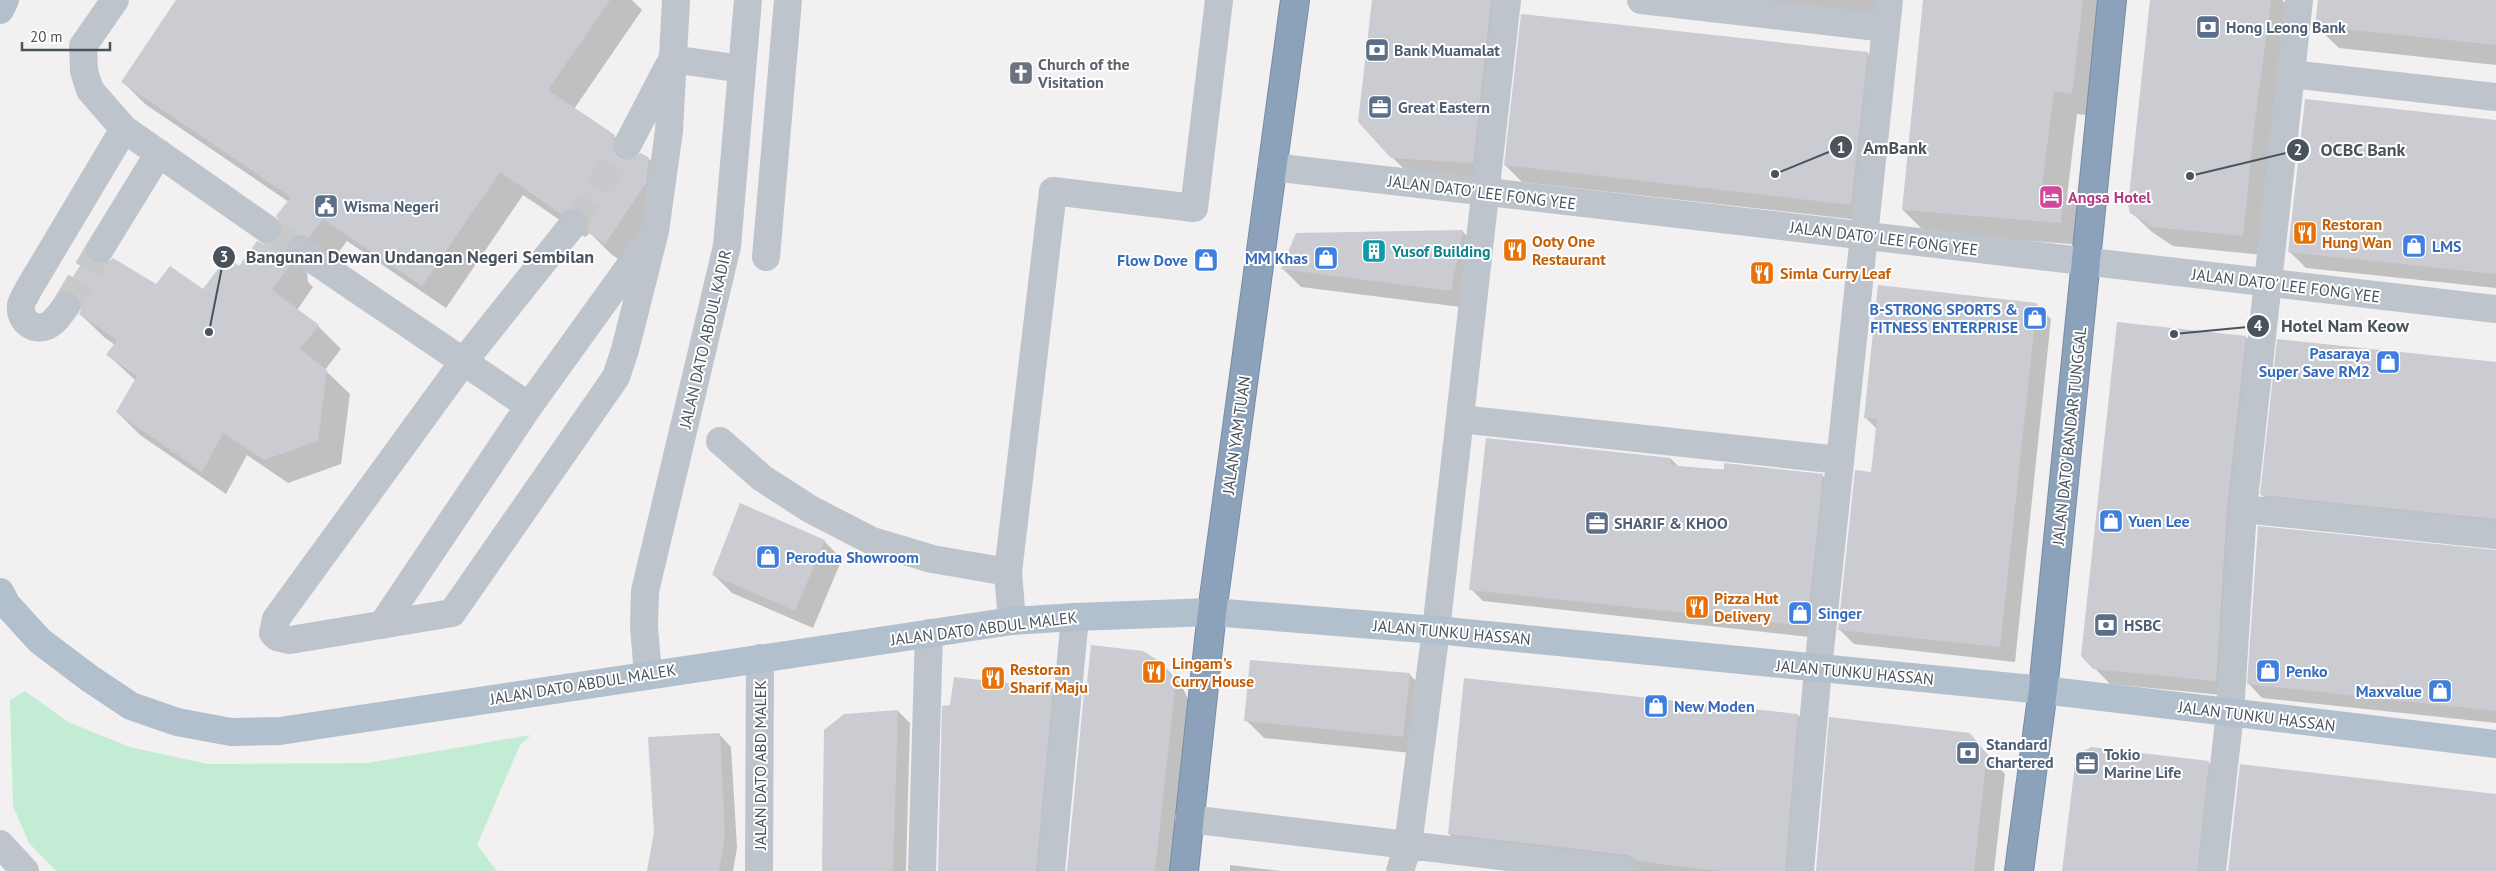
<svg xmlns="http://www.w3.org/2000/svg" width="2496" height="871" font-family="'PT Sans',sans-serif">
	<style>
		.green { fill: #c3ecd4 }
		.shadow { fill: #0003 }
		.building { fill: #cbccd2 }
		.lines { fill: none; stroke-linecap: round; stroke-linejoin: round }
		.minor-tunnel { stroke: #c8c9cb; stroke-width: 28; stroke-dasharray: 28 14; stroke-linecap: butt }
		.highway-casing { stroke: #778ca6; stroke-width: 30 }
		.minor { stroke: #bdc4cc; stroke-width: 28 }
		.major { stroke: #b2bfcc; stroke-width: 28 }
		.highway { stroke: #8ca1ba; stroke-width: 28 }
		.labels { text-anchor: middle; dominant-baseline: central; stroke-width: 4; stroke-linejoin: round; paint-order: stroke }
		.service-label { font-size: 16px; font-weight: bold; fill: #4e5e75; stroke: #fff; text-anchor: start }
		.worship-label { font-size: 16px; font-weight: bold; fill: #5b616d; stroke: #fff; text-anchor: start }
		.street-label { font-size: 16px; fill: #4a535c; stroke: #fff }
		.hotel-label { font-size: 16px; font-weight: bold; fill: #b23c85; stroke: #fff; text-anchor: start }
		.food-label { font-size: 16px; font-weight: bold; fill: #c56008; stroke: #fff; text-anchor: start }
		.shop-label { font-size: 16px; font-weight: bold; fill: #366cbe; stroke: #fff; text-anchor: start }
		.culture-label { font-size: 16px; font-weight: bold; fill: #0d838f; stroke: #fff; text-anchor: start }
		.leader { fill: none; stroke: #4a535c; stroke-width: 2 }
		.callout-dot { fill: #4a535c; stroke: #fff; stroke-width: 2 }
		.mark-label { font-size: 15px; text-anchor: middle; font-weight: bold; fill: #fff }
		.callout-label { font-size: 18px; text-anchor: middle; font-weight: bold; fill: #4a535c; stroke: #fff; stroke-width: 4; stroke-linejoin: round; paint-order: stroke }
	</style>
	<rect width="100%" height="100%" fill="#f2f0f0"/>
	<!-- green -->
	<path class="green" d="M 25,691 L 68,722 L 130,747 L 208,764 L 368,763 L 531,735 L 520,745 L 477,845 L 497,871 L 56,871 L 29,843 L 13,806 L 10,700 Z"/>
	<!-- shadow -->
	<path class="shadow" d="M 178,0 L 632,0 L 642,10 L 574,109 L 614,136 L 635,157 L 649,159 L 672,183 L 628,266 L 611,254 L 590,233 L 585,237 L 523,195 L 446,308 L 347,241 L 332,261 L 310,266 L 307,273 L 308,282 L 313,287 L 297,310 L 318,326 L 341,349 L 325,370 L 350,394 L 341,464 L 288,483 L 247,455 L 226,494 L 140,435 L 117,412 L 136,381 L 108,355 L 115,345 L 104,337 L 80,314 L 82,309 L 65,291 L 91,263 L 156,286 L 204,290 L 240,268 L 266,246 L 275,244 L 281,239 L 289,202 L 145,104 L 122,81 Z
		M 1373,0 L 1519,0 L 1491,180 L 1410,175 L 1392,157 Z
		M 1682,0 L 1891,0 L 1888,25 Z
		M 1924,0 L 2108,0 L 2095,116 L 2077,114 L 2067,197 L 2087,217 L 2084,245 L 1926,233 L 1903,210 Z
		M 2152,0 L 2282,0 L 2292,10 L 2263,255 L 2173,246 L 2152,232 L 2131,212 Z
		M 2319,0 L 2496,0 L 2496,65 L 2339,48 L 2316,26 Z
		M 1867,53 L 1884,70 L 1868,221 L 1522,182 L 1505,165 Z
		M 2496,121 L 2496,288 L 2306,268 L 2289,251 Z
		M 1462,231 L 1480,249 L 1469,308 L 1301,287 L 1283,269 Z
		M 2036,304 L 2051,319 L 2015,662 L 1854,644 L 1839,629 L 1872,474 L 1877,429 L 1865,417 Z
		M 2246,337 L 2261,353 L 2231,696 L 2110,684 L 2082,655 Z
		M 2496,364 L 2496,531 L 2275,508 L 2262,495 Z
		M 1671,459 L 1679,467 L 1822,475 L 1834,487 L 1818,638 L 1483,601 L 1471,589 Z
		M 824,541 L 842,559 L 813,628 L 732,593 L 714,575 Z
		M 2496,552 L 2496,723 L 2262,698 L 2249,684 Z
		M 1163,665 L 1181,684 L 1192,708 L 1175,871 L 1068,871 L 1087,694 Z
		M 1409,674 L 1427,692 L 1421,754 L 1264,738 L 1246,720 Z
		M 1052,689 L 1070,708 L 1055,871 L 939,871 Z
		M 898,711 L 910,723 L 906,871 L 823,871 Z
		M 1798,715 L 1816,734 L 1804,871 L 1626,871 L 1467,852 L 1449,834 Z
		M 719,734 L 731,747 L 737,848 L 733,871 L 648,871 Z
		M 1969,734 L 2005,774 L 1994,871 L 1817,871 Z
		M 2208,762 L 2225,779 L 2214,871 L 2064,871 Z
		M 1230,865 L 1281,871 L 1230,871 Z"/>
	<!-- building -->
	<path class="building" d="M 176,0 L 610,0 L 548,90 L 615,135 L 612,145 L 615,153 L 620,158 L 629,160 L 641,153 L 649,158 L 646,183 L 605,244 L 587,232 L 589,218 L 583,211 L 576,208 L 569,208 L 561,214 L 500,172 L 422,286 L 323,219 L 309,238 L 301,235 L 293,237 L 287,243 L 285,249 L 286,257 L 291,264 L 272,290 L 319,325 L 300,349 L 327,370 L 318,441 L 264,460 L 223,433 L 202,472 L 116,412 L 137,376 L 106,355 L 117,340 L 79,314 L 82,307 L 80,300 L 75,294 L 63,291 L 86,257 L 91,262 L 99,265 L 107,263 L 113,258 L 156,284 L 170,266 L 203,289 L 227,257 L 239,266 L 257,241 L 266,245 L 274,243 L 280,238 L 283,230 L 281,223 L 276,216 L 291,197 L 121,82 Z
		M 1372,0 L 1491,0 L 1473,163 L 1391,158 L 1358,122 Z
		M 1923,0 L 2083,0 L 2072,94 L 2054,91 L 2042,187 L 2064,193 L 2061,223 L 1902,210 Z
		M 2150,0 L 2271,0 L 2255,120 L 2243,236 L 2152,227 L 2130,213 L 2128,205 Z
		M 2318,0 L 2496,0 L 2496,45 L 2315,26 Z
		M 1521,14 L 1868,52 L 1851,205 L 1504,165 Z
		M 2305,99 L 2496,120 L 2496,274 L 2288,252 Z
		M 1463,230 L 1451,291 L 1281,269 L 1296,233 Z
		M 1878,285 L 2037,303 L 2000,647 L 1838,630 L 1855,470 L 1871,472 L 1877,419 L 1864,418 Z
		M 2117,322 L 2246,336 L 2227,507 L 2216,681 L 2093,669 L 2081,656 Z
		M 2277,339 L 2496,362 L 2496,519 L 2260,495 Z
		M 1486,438 L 1671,458 L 1670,465 L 1724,470 L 1724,463 L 1823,474 L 1807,626 L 1469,590 Z
		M 740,503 L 825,540 L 795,611 L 712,575 Z
		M 2258,526 L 2496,550 L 2496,711 L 2247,684 Z
		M 1091,645 L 1143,651 L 1164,664 L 1175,689 L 1155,871 L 1067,871 L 1084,692 L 1086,692 Z
		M 1250,660 L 1410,673 L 1403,737 L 1244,721 Z
		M 954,677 L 1053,688 L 1036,871 L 938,871 L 942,706 L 950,705 Z
		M 1464,678 L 1798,714 L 1785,871 L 1720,871 L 1686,867 L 1638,861 L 1628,855 L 1448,834 Z
		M 898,710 L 893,871 L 822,871 L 824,730 L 844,714 Z
		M 1829,717 L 1970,733 L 1987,754 L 1974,871 L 1816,871 Z
		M 720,733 L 725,835 L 719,871 L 647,871 L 654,832 L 648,737 Z
		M 2091,747 L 2209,761 L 2197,871 L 2062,871 L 2075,764 L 2077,756 Z
		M 2240,764 L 2496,794 L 2496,871 L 2228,871 Z"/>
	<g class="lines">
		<!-- minor-tunnel -->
		<path class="minor-tunnel" d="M 574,223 L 628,144
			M 267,229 L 300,251
			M 66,306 L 100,249"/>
		<defs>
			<path id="highway" d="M 1184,871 L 1212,612 L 1295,0
				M 2019,871 L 2043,690 L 2112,0"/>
		</defs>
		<!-- highway casing -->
		<use href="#highway" class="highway-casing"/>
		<!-- minor -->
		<path class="minor" d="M 115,0 L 83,46 L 84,71 L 90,90 L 124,129 L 267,229
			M 1641,0 L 1886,28
			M 672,59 L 742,69
			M 2291,74 L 2496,97
			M 628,144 L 668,67
			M 1272,167 L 2496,309
			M 574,223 L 464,361 L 276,619 L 273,633 L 277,637 L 290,640 L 452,613 L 616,377 L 625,350 L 655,231
			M 100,249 L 159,153
			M 300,251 L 529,406
			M 766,257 L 788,0
			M 66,306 C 61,313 55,322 47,326 C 33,332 19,320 21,305 C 22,300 26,295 28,290 L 124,129
			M 1460,419 L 1840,460
			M 720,441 L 762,478 L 810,509 L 872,541 L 932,559 L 1008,572 L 1012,621
			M 2243,509 L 2496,535
			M 1008,572 L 1053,191 L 1194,208 L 1219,0
			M 382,625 L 529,406 L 655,231 L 669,131 L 676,0
			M 648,674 L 644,627 L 645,591 L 727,246 L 748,0
			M 1189,819 L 1626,871
			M 0,844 L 25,871
			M 759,871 L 760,658
			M 922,871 L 929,633
			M 1051,871 L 1075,617
			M 1400,871 L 1408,845 L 1436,630 L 1507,0
			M 1800,871 L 1818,669 L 1889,0
			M 2212,871 L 2230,713 L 2243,509 L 2299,0"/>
		<!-- major -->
		<path class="major" d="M 0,10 L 5,0
			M 0,592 L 7,605 L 40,641 L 89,678 L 131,706 L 177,722 L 231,732 L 280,731 L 1012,621 L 1075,617 L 1212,612 L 1436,630 L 2043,690 L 2496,744"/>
		<!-- highway -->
		<use href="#highway" class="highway"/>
	</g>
	<!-- icons -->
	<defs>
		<symbol id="bank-square" viewBox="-11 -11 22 22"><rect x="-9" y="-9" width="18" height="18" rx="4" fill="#5c6f8a" stroke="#fff"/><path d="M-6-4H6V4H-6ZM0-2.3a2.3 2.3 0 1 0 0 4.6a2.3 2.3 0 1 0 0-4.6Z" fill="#fff"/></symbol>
		<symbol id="church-square" viewBox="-11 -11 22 22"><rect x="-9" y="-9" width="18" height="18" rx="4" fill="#6b7280" stroke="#fff"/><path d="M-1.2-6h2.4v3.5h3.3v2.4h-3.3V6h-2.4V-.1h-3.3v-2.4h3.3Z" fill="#fff"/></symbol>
		<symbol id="office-square" viewBox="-11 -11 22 22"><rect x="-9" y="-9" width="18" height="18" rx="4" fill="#5c6f8a" stroke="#fff"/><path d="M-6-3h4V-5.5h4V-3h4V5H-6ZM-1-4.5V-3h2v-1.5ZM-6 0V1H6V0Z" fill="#fff"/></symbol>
		<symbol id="hotel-square" viewBox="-11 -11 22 22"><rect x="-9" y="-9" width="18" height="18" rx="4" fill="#d1479c" stroke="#fff"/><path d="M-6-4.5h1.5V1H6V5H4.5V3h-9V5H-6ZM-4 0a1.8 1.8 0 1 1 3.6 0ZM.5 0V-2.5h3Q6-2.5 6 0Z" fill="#fff"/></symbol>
		<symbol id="civic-square" viewBox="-11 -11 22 22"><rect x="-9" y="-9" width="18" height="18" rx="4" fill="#5c6f8a" stroke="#fff"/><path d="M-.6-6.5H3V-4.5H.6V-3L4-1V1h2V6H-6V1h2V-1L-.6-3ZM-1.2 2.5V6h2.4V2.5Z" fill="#fff"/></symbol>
		<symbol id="restaurant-square" viewBox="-11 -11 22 22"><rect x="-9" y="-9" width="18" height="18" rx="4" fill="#e8710a" stroke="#fff"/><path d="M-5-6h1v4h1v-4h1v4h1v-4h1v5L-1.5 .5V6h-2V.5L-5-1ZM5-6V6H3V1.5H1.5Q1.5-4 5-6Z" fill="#fff"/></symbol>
		<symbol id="shop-square" viewBox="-11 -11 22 22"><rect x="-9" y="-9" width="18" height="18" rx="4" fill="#3f7fe0" stroke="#fff"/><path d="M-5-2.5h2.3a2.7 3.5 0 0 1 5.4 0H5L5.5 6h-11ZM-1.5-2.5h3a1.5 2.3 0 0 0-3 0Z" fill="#fff"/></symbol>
		<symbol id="building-square" viewBox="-11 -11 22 22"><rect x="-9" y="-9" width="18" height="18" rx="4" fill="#0f9aa8" stroke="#fff"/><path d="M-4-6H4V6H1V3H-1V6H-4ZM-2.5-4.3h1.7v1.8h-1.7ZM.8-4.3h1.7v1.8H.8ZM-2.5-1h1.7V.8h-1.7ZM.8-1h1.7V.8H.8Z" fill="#fff"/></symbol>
	</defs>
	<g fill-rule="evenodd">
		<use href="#bank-square" x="2194" y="13" width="28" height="28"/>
		<use href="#bank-square" x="1363" y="36" width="28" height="28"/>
		<use href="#church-square" x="1007" y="59" width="28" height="28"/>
		<use href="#office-square" x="1366" y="93" width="28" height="28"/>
		<use href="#hotel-square" x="2037" y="183" width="28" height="28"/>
		<use href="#civic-square" x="312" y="192" width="28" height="28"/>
		<use href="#restaurant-square" x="2291" y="219" width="28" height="28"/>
		<use href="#shop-square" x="2400" y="232" width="28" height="28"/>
		<use href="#restaurant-square" x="1501" y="236" width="28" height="28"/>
		<use href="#building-square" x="1360" y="237" width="28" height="28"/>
		<use href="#shop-square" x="1312" y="244" width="28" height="28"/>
		<use href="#shop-square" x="1192" y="246" width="28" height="28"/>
		<use href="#restaurant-square" x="1748" y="259" width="28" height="28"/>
		<use href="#shop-square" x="2021" y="304" width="28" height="28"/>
		<use href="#shop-square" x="2374" y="348" width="28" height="28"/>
		<use href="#shop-square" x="2097" y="507" width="28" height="28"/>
		<use href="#office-square" x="1583" y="509" width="28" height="28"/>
		<use href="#shop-square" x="754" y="543" width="28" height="28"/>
		<use href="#restaurant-square" x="1683" y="593" width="28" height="28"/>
		<use href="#shop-square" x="1786" y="599" width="28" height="28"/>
		<use href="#bank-square" x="2092" y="611" width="28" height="28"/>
		<use href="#shop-square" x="2254" y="657" width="28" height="28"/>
		<use href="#restaurant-square" x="1140" y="658" width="28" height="28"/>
		<use href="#restaurant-square" x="979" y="664" width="28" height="28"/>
		<use href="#shop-square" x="2426" y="677" width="28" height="28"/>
		<use href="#shop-square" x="1642" y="692" width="28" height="28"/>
		<use href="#bank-square" x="1954" y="739" width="28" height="28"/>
		<use href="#office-square" x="2073" y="749" width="28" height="28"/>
	</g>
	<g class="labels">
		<!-- service labels -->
		<g class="service-label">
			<text x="2226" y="27">Hong Leong Bank</text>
			<text x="1394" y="50">Bank Muamalat</text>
			<text x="1398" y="107">Great Eastern</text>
			<text x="344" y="206">Wisma Negeri</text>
			<text x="1614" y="523">SHARIF &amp; KHOO</text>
			<text x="2124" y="625">HSBC</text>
			<text x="1986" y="744">Standard<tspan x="1986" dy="18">Chartered</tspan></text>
			<text x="2104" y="754">Tokio<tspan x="2104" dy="18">Marine Life</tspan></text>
		</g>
		<!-- worship labels -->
		<g class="worship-label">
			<text x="1038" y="64">Church of the<tspan x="1038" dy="18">Visitation</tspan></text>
		</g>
		<!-- street labels -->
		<g class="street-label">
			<text transform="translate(1482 192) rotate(7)">JALAN DATO' LEE FONG YEE</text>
			<text transform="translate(1884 238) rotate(7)">JALAN DATO' LEE FONG YEE</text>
			<text transform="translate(2286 285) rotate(7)">JALAN DATO' LEE FONG YEE</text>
			<text transform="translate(705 339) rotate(-77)">JALAN DATO ABDUL KADIR</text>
			<text transform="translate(1236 435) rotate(-82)">JALAN YAM TUAN</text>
			<text transform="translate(2069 436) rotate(-84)">JALAN DATO' BANDAR TUNGGAL</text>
			<text transform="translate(984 628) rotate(-7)">JALAN DATO ABDUL MALEK</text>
			<text transform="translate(1452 632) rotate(5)">JALAN TUNKU HASSAN</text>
			<text transform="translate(1855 672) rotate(5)">JALAN TUNKU HASSAN</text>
			<text transform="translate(583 684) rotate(-9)">JALAN DATO ABDUL MALEK</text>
			<text transform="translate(2257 716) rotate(7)">JALAN TUNKU HASSAN</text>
			<text transform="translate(760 765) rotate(-90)">JALAN DATO ABD MALEK</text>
		</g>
		<!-- hotel labels -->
		<g class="hotel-label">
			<text x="2068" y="197">Angsa Hotel</text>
		</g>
		<!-- food labels -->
		<g class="food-label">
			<text x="2322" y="224">Restoran<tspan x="2322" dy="18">Hung Wan</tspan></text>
			<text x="1532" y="241">Ooty One<tspan x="1532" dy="18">Restaurant</tspan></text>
			<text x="1780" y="273">Simla Curry Leaf</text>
			<text x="1714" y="598">Pizza Hut<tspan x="1714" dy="18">Delivery</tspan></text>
			<text x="1172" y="663">Lingam's<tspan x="1172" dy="18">Curry House</tspan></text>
			<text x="1010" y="669">Restoran<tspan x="1010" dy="18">Sharif Maju</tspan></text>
		</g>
		<!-- shop labels -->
		<g class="shop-label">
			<text x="2432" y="246">LMS</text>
			<text x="1308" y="258" text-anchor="end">MM Khas</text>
			<text x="1188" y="260" text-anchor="end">Flow Dove</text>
			<text x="2018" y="309" text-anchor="end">B-STRONG SPORTS &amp;<tspan x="2018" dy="18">FITNESS ENTERPRISE</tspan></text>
			<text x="2370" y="353" text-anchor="end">Pasaraya<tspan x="2370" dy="18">Super Save RM2</tspan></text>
			<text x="2128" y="521">Yuen Lee</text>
			<text x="786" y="557">Perodua Showroom</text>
			<text x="1818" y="613">Singer</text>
			<text x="2286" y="671">Penko</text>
			<text x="2422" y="691" text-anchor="end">Maxvalue</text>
			<text x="1674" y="706">New Moden</text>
		</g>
		<!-- culture labels -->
		<g class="culture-label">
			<text x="1392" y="251">Yusof Building</text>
		</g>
	</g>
	<!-- callouts -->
	<path class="leader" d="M1775 174L1841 147M2190 176L2298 150M209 332L224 257M2174 334L2258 326"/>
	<g class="callout-dot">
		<circle cx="1775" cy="174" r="5"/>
		<circle cx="2190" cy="176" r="5"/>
		<circle cx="209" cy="332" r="5"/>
		<circle cx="2174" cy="334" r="5"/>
		<circle cx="1841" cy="147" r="12"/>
		<circle cx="2298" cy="150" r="12"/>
		<circle cx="224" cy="257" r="12"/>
		<circle cx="2258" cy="326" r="12"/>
	</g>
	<g class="mark-label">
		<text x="1841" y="153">1</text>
		<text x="2298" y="155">2</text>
		<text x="224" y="262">3</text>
		<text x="2258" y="331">4</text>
	</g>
	<g class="callout-label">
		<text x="1895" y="154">AmBank</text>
		<text x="2363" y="156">OCBC Bank</text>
		<text x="420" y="263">Bangunan Dewan Undangan Negeri Sembilan</text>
		<text x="2345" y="332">Hotel Nam Keow</text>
	</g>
	<!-- scale -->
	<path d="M22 42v8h88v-8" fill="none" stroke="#4a535c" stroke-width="2.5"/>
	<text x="30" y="42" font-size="15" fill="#4a535c" stroke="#ffffff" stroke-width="4" paint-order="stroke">20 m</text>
</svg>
